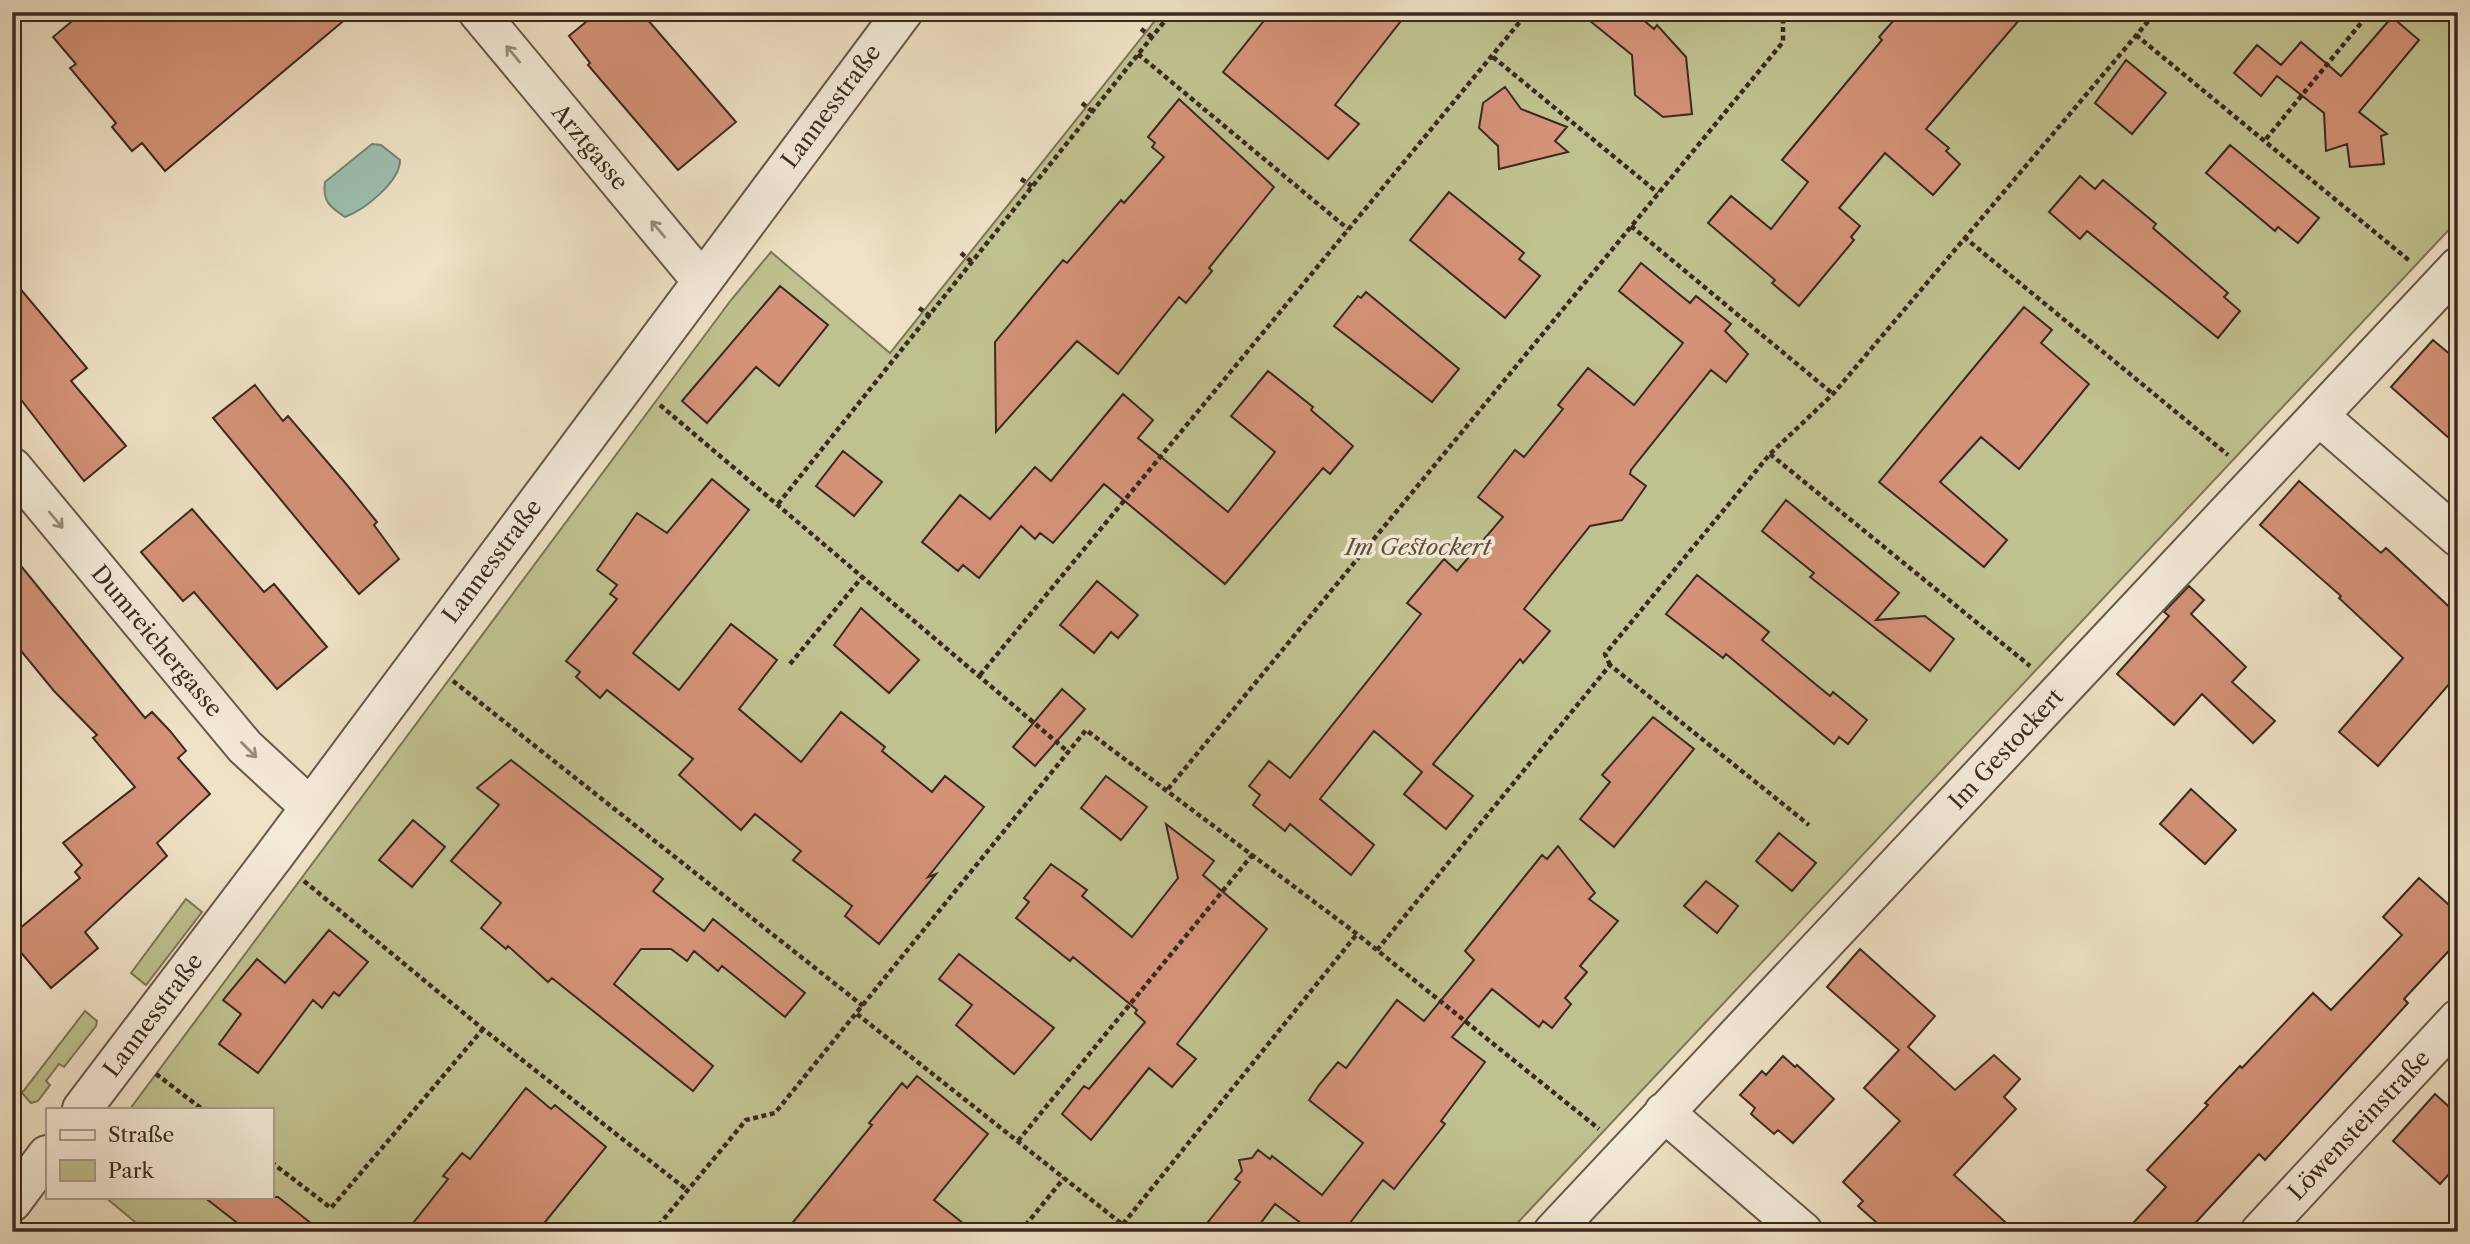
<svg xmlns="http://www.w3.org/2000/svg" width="2470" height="1244" font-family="'Libre Caslon Text',serif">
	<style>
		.green { fill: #c0c190; stroke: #7e7558; stroke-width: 2 }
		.water { fill: #9bbfae; stroke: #758375; stroke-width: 2 }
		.building { fill: #d49278; stroke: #3c2920; stroke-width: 2 }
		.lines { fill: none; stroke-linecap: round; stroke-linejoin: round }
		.minor-casing { stroke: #69574a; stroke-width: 42 }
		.path { stroke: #3c2920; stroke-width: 4.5; stroke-dasharray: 5 3.5; stroke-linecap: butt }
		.minor { stroke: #f5ecda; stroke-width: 38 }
		.oneway { stroke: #988a7d }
		.labels { text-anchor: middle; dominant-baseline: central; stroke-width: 7; stroke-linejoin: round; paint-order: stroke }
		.street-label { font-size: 23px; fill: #3c2920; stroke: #f5ecda }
		.park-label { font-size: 23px; font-style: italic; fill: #5d4f3c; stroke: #f5ecda }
	</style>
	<rect width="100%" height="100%" fill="#efe2c6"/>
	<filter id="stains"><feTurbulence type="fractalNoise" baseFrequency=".00286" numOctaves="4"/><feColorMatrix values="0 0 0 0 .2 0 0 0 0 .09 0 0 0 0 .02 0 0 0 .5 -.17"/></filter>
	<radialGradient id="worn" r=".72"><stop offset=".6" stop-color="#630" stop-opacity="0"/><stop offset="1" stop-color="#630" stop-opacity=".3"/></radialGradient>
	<!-- green -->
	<path class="green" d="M 1162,12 L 2458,12 L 2458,220 L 1509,1232 L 147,1232 L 105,1197 L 271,1197 L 271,1109 L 130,1109 L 731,300 L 771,252 L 890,353 Z
		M 186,899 L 202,912 L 146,985 L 131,973 Z
		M 85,1011 L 97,1021 L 96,1026 L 64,1067 L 59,1064 L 46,1081 L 50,1085 L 38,1101 L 31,1103 L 22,1093 Z"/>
	<!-- water -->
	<path class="water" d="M 372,144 L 381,145 L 400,160 C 400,182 364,210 345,217 C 330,207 322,201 325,182 Z"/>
	<!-- building -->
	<path class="building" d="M 83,12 L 354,12 L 165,171 L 142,143 L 132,151 L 112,127 L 116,123 L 70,68 L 76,64 L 53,37 Z
		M 598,12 L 641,12 L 736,122 L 678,170 L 588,65 L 590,63 L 569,36 Z
		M 1271,12 L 1408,12 L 1335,105 L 1359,124 L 1328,159 L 1223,72 Z
		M 1579,12 L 1634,12 L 1654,29 L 1657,25 L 1686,57 L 1692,114 L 1663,117 L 1635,95 L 1632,55 Z
		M 1901,12 L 2026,12 L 1926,129 L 1949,148 L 1946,151 L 1960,164 L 1955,170 L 1933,195 L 1885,153 L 1839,208 L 1860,226 L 1851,237 L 1854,240 L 1799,306 L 1772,283 L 1775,280 L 1708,223 L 1731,196 L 1771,229 L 1808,182 L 1782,160 L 1882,40 L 1879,37 Z
		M 2392,17 L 2419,40 L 2359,112 L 2387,134 L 2381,136 L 2384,164 L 2350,167 L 2347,144 L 2326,151 L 2324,113 L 2277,76 L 2261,96 L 2234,73 L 2257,45 L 2281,65 L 2301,42 L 2341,76 Z
		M 2126,60 L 2166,93 L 2132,134 L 2095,103 Z
		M 1505,87 L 1521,109 L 1567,127 L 1555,141 L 1568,152 L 1499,169 L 1498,146 L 1479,128 L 1483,103 Z
		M 1179,99 L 1274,187 L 1209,268 L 1212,271 L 1186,303 L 1179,297 L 1118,374 L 1077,341 L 996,432 L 995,342 L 1063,260 L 1067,263 L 1121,200 L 1124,203 L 1164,157 L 1152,147 L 1155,143 L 1148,137 Z
		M 2230,145 L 2319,218 L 2298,243 L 2278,227 L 2275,231 L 2206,173 Z
		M 2080,176 L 2095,189 L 2103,180 L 2156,224 L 2153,228 L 2228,293 L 2224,297 L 2240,311 L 2218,338 L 2087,231 L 2080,239 L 2049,212 Z
		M 1449,192 L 1524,253 L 1519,259 L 1540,276 L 1505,318 L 1410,240 Z
		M 1641,263 L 1690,303 L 1696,296 L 1731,324 L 1725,331 L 1748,354 L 1726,382 L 1711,370 L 1631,470 L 1630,474 L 1646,486 L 1622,520 L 1590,526 L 1524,609 L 1550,631 L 1523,663 L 1520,659 L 1433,764 L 1473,796 L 1446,829 L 1404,794 L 1422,772 L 1374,731 L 1320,799 L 1374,845 L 1351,875 L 1290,824 L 1285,831 L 1253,805 L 1260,795 L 1249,786 L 1269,761 L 1290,778 L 1421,614 L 1407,603 L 1444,559 L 1457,571 L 1503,517 L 1478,497 L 1515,450 L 1524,457 L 1563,409 L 1558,405 L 1588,368 L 1634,405 L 1683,343 L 1619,291 Z
		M 12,279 L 87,368 L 71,381 L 126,446 L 84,481 L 12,388 Z
		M 780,286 L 828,325 L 779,386 L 756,367 L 707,423 L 682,401 Z
		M 1366,292 L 1459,369 L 1432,402 L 1334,326 L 1358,296 L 1361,298 Z
		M 2024,307 L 2052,330 L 2041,343 L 2089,384 L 2019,469 L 1981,437 L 1940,482 L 2007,540 L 1984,567 L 1879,482 Z
		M 2433,340 L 2458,361 L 2458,446 L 2391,387 Z
		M 1268,371 L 1313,407 L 1311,410 L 1353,446 L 1330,474 L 1323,468 L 1225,584 L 1104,484 L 1053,543 L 1040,533 L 1035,539 L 1021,526 L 979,578 L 963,565 L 958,571 L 922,542 L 960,495 L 990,519 L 1035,467 L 1051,481 L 1123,394 L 1153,420 L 1138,438 L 1228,512 L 1275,452 L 1231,416 Z
		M 255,385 L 283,421 L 288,416 L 347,485 L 377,522 L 374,525 L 399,559 L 359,594 L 213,418 Z
		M 843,451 L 882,482 L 854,516 L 816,486 Z
		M 712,479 L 749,510 L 633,653 L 679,690 L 731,624 L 777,660 L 739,709 L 801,762 L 841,712 L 885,747 L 882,751 L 932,792 L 945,776 L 984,807 L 928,877 L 936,874 L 879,944 L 845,916 L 852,906 L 793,860 L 801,851 L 755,814 L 741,830 L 679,775 L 693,759 L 607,690 L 600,698 L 576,677 L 580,672 L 566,661 L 617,599 L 610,594 L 617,585 L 597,570 L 637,513 L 667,533 Z
		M 2299,481 L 2381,553 L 2386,548 L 2458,615 L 2458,674 L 2378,766 L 2339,732 L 2403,658 L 2339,598 L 2341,596 L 2260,525 Z
		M 1786,500 L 1899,593 L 1876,620 L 1925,616 L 1954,639 L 1930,671 L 1810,577 L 1814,573 L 1762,531 Z
		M 192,509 L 264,592 L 274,584 L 327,647 L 277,689 L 194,592 L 183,601 L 141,552 Z
		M 12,555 L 145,718 L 152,712 L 170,731 L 186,751 L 178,758 L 210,794 L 157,843 L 167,856 L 85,932 L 98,948 L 51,988 L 12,942 L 12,935 L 80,878 L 75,872 L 82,865 L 63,843 L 135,787 L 93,738 L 97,735 L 54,691 L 12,640 Z
		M 1697,575 L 1769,632 L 1762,640 L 1830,696 L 1833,692 L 1867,720 L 1848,744 L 1839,737 L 1834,744 L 1726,654 L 1723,658 L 1666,614 Z
		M 1097,581 L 1138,615 L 1118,638 L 1111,632 L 1094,653 L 1060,625 Z
		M 2189,586 L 2204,600 L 2191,614 L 2246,667 L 2232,682 L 2275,721 L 2253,743 L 2202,694 L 2174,725 L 2117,674 L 2169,616 L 2164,612 Z
		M 861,608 L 919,660 L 889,693 L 834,645 Z
		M 1062,689 L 1085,709 L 1035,766 L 1013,747 Z
		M 1653,717 L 1694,749 L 1614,847 L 1580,819 L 1610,782 L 1602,775 Z
		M 511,760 L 663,879 L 653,891 L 704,931 L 713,919 L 805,993 L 785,1017 L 722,966 L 718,971 L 694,951 L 687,961 L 671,949 L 641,949 L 614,984 L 713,1066 L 693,1091 L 552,978 L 548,982 L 508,946 L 506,949 L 481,928 L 501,903 L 451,861 L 499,805 L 477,788 Z
		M 1106,776 L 1147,807 L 1121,840 L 1081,808 Z
		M 2191,789 L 2236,830 L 2205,864 L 2160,824 Z
		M 413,820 L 445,847 L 412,887 L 379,860 Z
		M 1166,824 L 1214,861 L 1203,875 L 1267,929 L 1177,1044 L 1196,1059 L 1172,1087 L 1149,1068 L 1091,1140 L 1062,1114 L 1084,1086 L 1089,1089 L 1145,1022 L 1135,1013 L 1137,1010 L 1073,957 L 1070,961 L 1016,918 L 1029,902 L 1024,898 L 1051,864 L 1087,890 L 1082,896 L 1132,937 L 1178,878 Z
		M 1779,833 L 1816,863 L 1792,891 L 1756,861 Z
		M 1558,846 L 1595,893 L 1589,899 L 1618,921 L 1580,966 L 1587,972 L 1565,998 L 1571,1004 L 1552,1028 L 1543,1021 L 1539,1027 L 1492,989 L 1452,1037 L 1485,1062 L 1441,1121 L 1445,1124 L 1394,1189 L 1383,1180 L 1343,1232 L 1313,1232 L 1275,1204 L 1254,1232 L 1200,1232 L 1240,1182 L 1235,1179 L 1242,1171 L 1239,1160 L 1252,1158 L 1258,1150 L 1270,1159 L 1272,1156 L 1322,1195 L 1363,1143 L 1309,1100 L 1319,1085 L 1338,1062 L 1346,1068 L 1397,1000 L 1424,1021 L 1474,960 L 1465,951 L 1542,855 L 1547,859 Z
		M 2419,878 L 2458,913 L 2458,941 L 2404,999 L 2408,1003 L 2265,1160 L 2259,1154 L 2187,1232 L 2125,1232 L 2166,1187 L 2147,1170 L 2208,1105 L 2205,1103 L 2240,1066 L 2242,1068 L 2313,993 L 2331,1010 L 2402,935 L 2383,917 Z
		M 1706,881 L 1738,906 L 1717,933 L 1684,906 Z
		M 329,930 L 368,962 L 339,996 L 334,992 L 322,1008 L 313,1000 L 258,1073 L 219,1044 L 241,1014 L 223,1000 L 257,959 L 285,983 Z
		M 1860,949 L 1935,1016 L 1908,1047 L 1955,1090 L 1994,1055 L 2020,1079 L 2004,1097 L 2016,1109 L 1954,1175 L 2016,1232 L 1887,1232 L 1858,1206 L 1863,1201 L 1843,1182 L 1900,1121 L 1864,1088 L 1899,1050 L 1827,987 Z
		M 959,954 L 1054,1028 L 1014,1074 L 956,1025 L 972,1005 L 939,979 Z
		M 1783,1056 L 1795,1067 L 1797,1065 L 1834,1099 L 1793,1143 L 1778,1130 L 1774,1134 L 1751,1114 L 1755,1108 L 1740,1095 L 1762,1071 L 1766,1075 Z
		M 917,1076 L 988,1134 L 934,1200 L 974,1232 L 785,1232 L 872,1125 L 869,1123 L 902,1083 L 907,1088 Z
		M 526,1088 L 551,1109 L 555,1105 L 606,1147 L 537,1232 L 406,1232 L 448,1179 L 443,1176 L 462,1153 L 470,1159 Z
		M 2435,1094 L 2458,1115 L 2458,1164 L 2440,1184 L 2393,1141 Z
		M 204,1197 L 278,1197 L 322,1232 L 249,1232 Z"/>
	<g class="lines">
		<defs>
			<path id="minor" d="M 478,12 L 702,281
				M 2320,417 L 2458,537
				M 12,467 L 245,747 L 310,807
				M 82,1109 L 274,856 L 903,12
				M 1664,1112 L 1803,1232
				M 12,1202 L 47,1155
				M 1553,1232 L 2458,267
				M 2260,1232 L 2458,1019"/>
		</defs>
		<!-- minor casing -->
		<use href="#minor" class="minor-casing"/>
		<!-- path -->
		<path class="path" d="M 1141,29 L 1152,37
			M 2136,35 L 2411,262
			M 1138,54 L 1348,229
			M 1493,57 L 1658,193
			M 1082,103 L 1093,112
			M 2266,139 L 2370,12
			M 1021,179 L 1032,186
			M 1631,226 L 1833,394
			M 1964,237 L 2228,455
			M 961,253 L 972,262
			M 919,308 L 930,316
			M 660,405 L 1067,751
			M 1770,454 L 2030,666
			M 778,504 L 1172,12
			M 790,664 L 863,576
			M 1610,665 L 1605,654 L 1770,454 L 1833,394 L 2156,12
			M 980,675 L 1528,12
			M 453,681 L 863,1006
			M 1168,789 L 1783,42 L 1783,12
			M 304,881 L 483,1029 L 687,1190
			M 1377,950 L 1610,665 L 1809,825
			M 857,1014 L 1132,1232
			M 156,1074 L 202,1109
			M 1018,1141 L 1253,854
			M 271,1162 L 331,1208 L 483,1029
			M 1123,1224 L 1357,934
			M 653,1232 L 746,1120 L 775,1113 L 1086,730 L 1357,934 L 1599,1129
			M 1020,1232 L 1064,1178"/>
		<!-- minor -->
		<use href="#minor" class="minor"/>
	</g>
	<!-- one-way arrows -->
	<defs><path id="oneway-shaft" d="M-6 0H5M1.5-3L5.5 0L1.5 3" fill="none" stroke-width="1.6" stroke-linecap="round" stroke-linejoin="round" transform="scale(1.75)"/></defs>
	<g class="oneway">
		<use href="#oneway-shaft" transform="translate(513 54) rotate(-130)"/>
		<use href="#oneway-shaft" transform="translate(658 229) rotate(-130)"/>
		<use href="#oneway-shaft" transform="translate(56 520) rotate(50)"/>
		<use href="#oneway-shaft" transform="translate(249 750) rotate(45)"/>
	</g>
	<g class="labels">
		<!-- street labels -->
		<g class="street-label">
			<text transform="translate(831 106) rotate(-53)">Lannesstraße</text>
			<text transform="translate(590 147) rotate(50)">Arztgasse</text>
			<text transform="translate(492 561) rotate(-53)">Lannesstraße</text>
			<text transform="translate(157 641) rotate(50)">Dumreichergasse</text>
			<text transform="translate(2006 749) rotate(-47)">Im Gestockert</text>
			<text transform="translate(153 1015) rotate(-53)">Lannesstraße</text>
			<text transform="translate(2359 1125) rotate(-47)">Löwensteinstraße</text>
		</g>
		<!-- park labels -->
		<g class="park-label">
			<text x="1418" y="547">Im Gestockert</text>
		</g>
	</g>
	<!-- margin -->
	<rect width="2470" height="1244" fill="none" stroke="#efe2c6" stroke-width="42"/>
	<rect x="14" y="14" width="2442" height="1216" fill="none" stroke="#3c2920" stroke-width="3.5"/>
	<rect x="21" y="21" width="2428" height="1202" fill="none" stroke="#3c2920" stroke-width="2"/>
	<!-- legend -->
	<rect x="46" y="1108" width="228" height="91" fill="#f5ecda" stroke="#ab9e90" stroke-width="2"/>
	<rect x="60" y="1130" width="35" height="10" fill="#f5ecda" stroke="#ab9e90" stroke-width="2"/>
	<text x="108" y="1142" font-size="21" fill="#3c2920">Straße</text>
	<rect x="60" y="1160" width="35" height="21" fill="#c0c190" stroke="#ab9e90" stroke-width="2"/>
	<text x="108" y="1178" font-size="21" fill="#3c2920">Park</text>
	<rect width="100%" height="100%" filter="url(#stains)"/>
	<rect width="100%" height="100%" fill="url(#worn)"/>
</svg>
